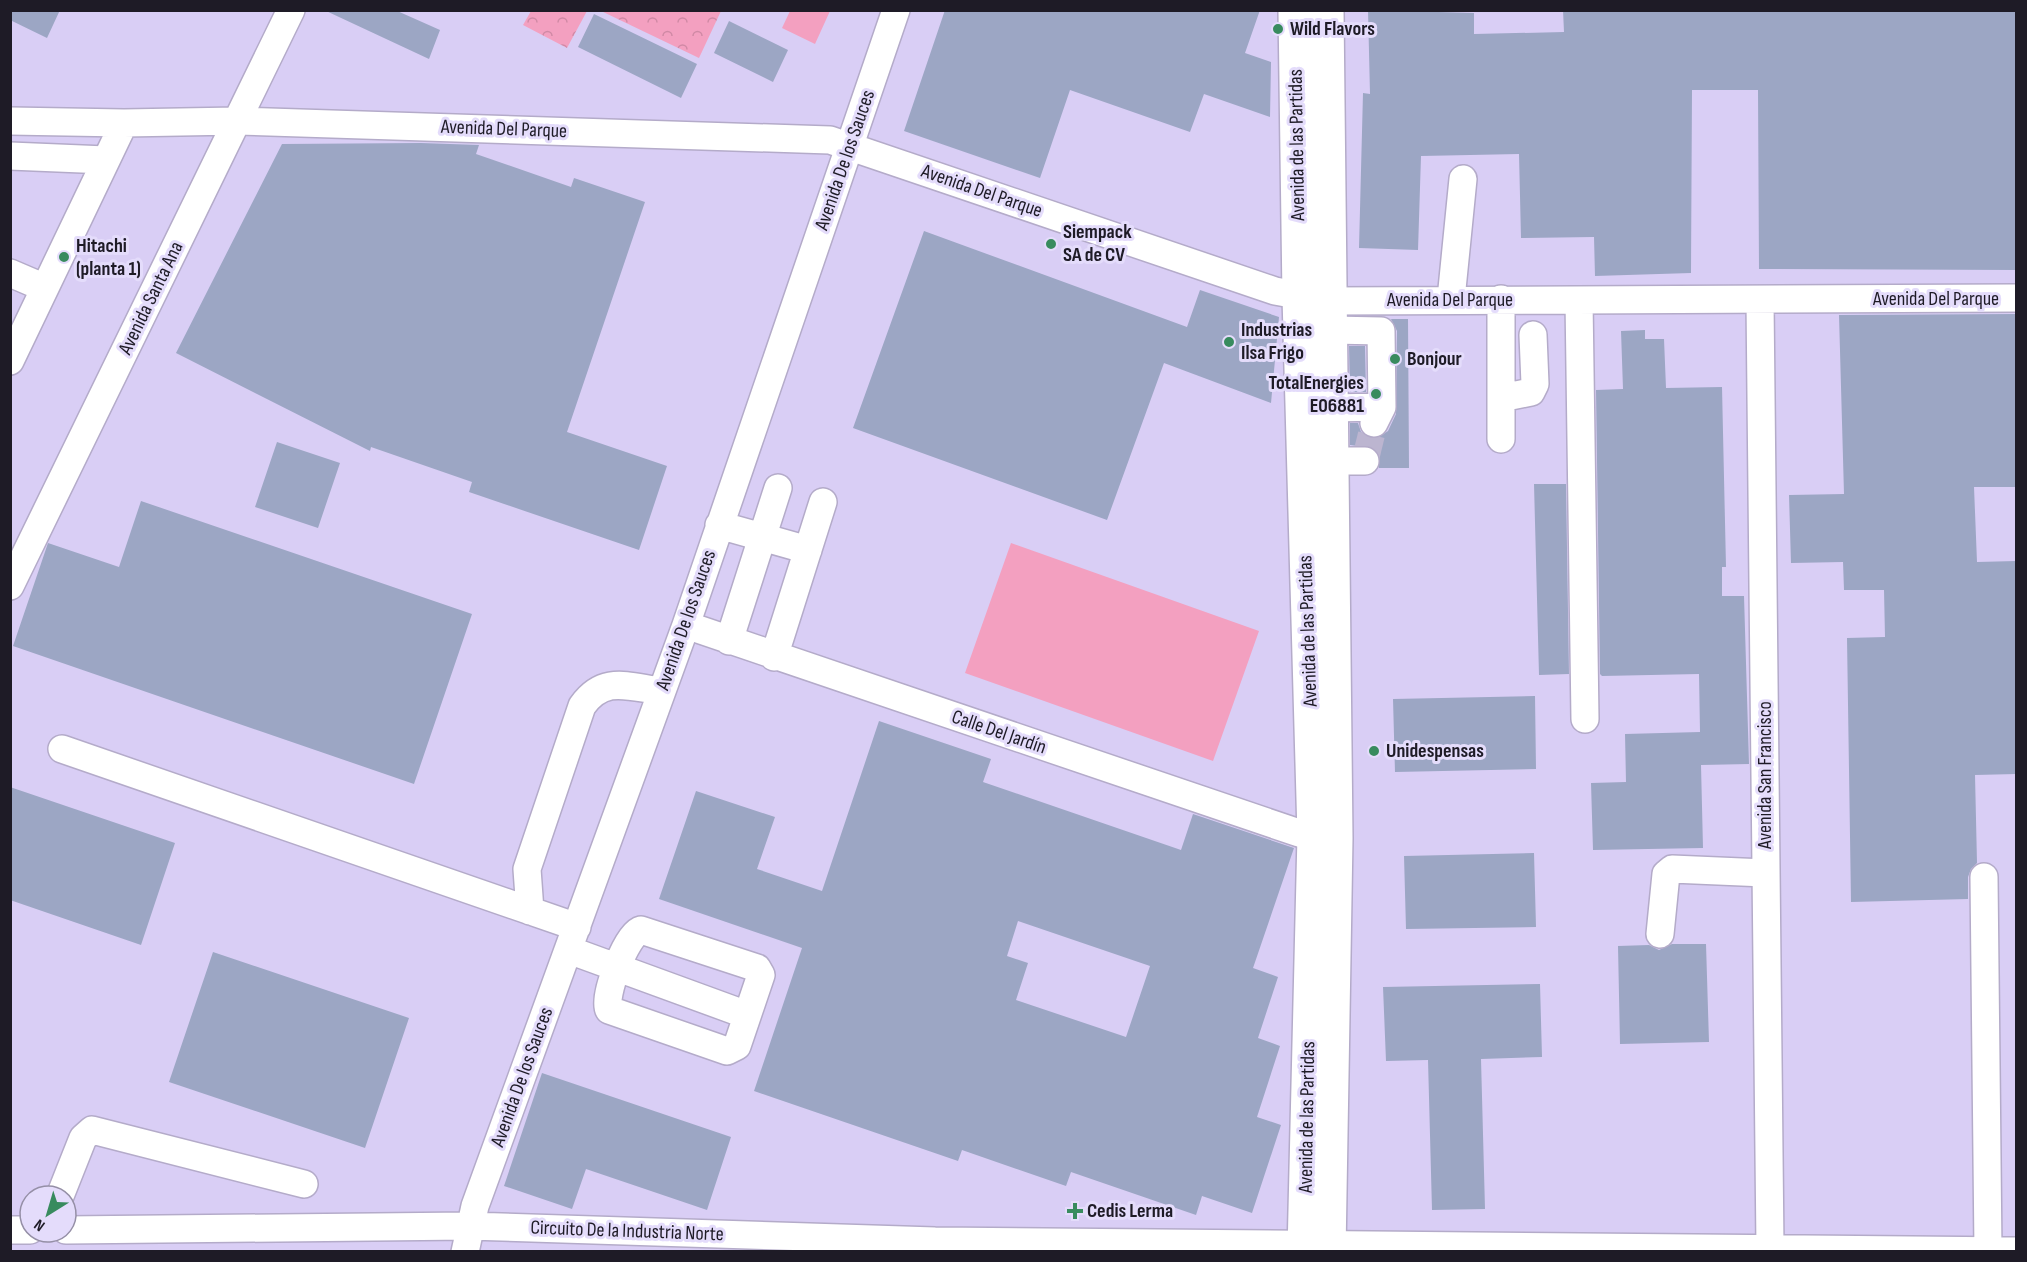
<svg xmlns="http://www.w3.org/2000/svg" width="2027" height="1262" font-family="'Sofia Sans Condensed',sans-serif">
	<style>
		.built { fill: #d9cef5; fill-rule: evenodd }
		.park { fill: url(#park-crowns) }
		.pitch { fill: #f3a0c0 }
		.building { fill: #9ca6c4; fill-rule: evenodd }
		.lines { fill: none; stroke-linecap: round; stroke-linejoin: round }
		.minor-tunnel { stroke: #bcb5d0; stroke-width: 27; stroke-dasharray: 27 14; stroke-linecap: butt }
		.minor-casing { stroke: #b4abc9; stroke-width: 30 }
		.major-casing { stroke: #b4abc9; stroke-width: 36 }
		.minor { stroke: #fff; stroke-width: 27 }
		.major { stroke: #fff; stroke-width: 33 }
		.poi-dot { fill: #388b5e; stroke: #e4dcfb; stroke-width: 2 }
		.labels { text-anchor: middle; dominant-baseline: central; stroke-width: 6; stroke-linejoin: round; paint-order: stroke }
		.poi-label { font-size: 20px; font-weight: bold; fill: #1e1b26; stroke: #e4dcfb; text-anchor: start }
		.street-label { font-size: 20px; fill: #1e1b26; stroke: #e4dcfb }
	</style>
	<defs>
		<pattern id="park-crowns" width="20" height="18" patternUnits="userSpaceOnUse" patternTransform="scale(1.5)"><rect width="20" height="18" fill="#f3a0c0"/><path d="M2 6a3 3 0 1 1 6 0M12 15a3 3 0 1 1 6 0" fill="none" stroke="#d089a5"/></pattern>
	</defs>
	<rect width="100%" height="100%" fill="#e4dcfb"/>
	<!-- built -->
	<path class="built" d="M 10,11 L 2016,11 L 2016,1251 L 11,1251 ZM 30,1196 L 66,1196 L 66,1232 L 30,1232 Z"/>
	<!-- park -->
	<path class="park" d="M 599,10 L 721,10 L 721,11 L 699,58 Z
		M 531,11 L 531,10 L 587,11 L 567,48 L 523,25 Z"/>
	<!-- pitch -->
	<path class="pitch" d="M 790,11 L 830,11 L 815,44 L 782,28 Z
		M 1011,543 L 1259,631 L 1213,761 L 965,673 Z"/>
	<!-- building -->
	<path class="building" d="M 10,10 L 60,10 L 47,38 L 10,20 Z
		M 324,10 L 395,10 L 440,30 L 429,59 Z
		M 945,10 L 1260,10 L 1245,53 L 1271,62 L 1270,117 L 1204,94 L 1190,132 L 1070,90 L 1040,178 L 904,131 Z
		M 1368,10 L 1474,13 L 1474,34 L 1564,32 L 1563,10 L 2016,10 L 2016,270 L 1759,269 L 1758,90 L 1692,90 L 1691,273 L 1595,276 L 1594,237 L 1521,238 L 1519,154 L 1421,156 L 1418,250 L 1359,248 L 1363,93 L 1370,94 Z
		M 594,14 L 697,64 L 681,98 L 578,47 Z
		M 729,21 L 788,50 L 773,82 L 714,53 Z
		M 421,143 L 479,145 L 476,154 L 571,187 L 574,178 L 645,202 L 567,432 L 667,466 L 639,550 L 469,492 L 472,482 L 371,447 L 370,451 L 176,353 L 282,144 Z
		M 924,231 L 1187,327 L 1200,290 L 1279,317 L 1271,403 L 1164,363 L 1107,520 L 853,428 Z
		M 2016,314 L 2016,487 L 1974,487 L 1977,562 L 2016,561 L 2016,774 L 1975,775 L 1977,863 L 1971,869 L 1968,877 L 1968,899 L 1851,902 L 1847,638 L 1885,637 L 1884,590 L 1844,590 L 1843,562 L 1791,563 L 1789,495 L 1844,494 L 1839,315 Z
		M 1391,319 L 1408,319 L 1409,468 L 1379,468 L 1379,454 L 1373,448 L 1350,445 L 1350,423 L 1358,423 L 1361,432 L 1368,437 L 1376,439 L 1388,431 L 1396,414 L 1397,331 Z
		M 1645,330 L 1645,339 L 1664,339 L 1666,388 L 1722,387 L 1726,567 L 1722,567 L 1722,596 L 1744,596 L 1749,764 L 1701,765 L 1703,848 L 1593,850 L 1591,783 L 1626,782 L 1625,734 L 1700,732 L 1699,674 L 1602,676 L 1600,674 L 1596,390 L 1623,389 L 1621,331 Z
		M 1349,346 L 1365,346 L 1366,392 L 1350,392 Z
		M 277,442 L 340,463 L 318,528 L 255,507 Z
		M 1534,484 L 1566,484 L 1569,674 L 1539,675 Z
		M 141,501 L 472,614 L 414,784 L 13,646 L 48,543 L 119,567 Z
		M 1535,696 L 1536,769 L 1395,772 L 1393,699 Z
		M 879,721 L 991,759 L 983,782 L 1181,850 L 1193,814 L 1294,848 L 1253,968 L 1278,977 L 1258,1038 L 1280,1046 L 1257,1117 L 1281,1125 L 1252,1213 L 1202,1196 L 1196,1215 L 1071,1172 L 1066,1186 L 962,1150 L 958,1161 L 754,1091 L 802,948 L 659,899 L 696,791 L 775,817 L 757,869 L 822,891 ZM 1018,921 L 1150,966 L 1126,1037 L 1016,1000 L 1028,963 L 1007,956 Z
		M 10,787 L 175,843 L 141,945 L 10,900 Z
		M 1534,853 L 1536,927 L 1406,929 L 1404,856 Z
		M 1672,944 L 1706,944 L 1709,1042 L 1620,1044 L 1618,946 L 1649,945 L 1659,950 Z
		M 213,952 L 409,1018 L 365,1148 L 169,1082 Z
		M 1540,984 L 1542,1057 L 1481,1059 L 1485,1209 L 1432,1210 L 1428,1060 L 1386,1061 L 1383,987 Z
		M 542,1073 L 731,1137 L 707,1210 L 586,1169 L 572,1209 L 504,1186 Z"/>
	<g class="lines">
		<!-- minor-tunnel -->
		<path class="minor-tunnel" d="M 1365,461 L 1374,424"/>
		<defs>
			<path id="minor" d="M 10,121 L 124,123 L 237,121 L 830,140 L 1275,291 L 1330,301 L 2016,298
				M 10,156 L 106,160
				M 10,273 L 45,288
				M 1451,299 L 1463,179
				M 1501,299 L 1501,439
				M 1579,300 L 1585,719
				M 1760,301 L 1770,1248
				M 1332,330 L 1381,331 L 1382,407
				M 10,361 L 124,123
				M 1501,398 L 1531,392 L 1535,384 L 1533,335
				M 1332,408 L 1382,407 L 1374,423
				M 1334,461 L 1365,461
				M 719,525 L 808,550
				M 10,586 L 291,10
				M 686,625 L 1299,833 L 1314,835
				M 729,641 L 778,488
				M 774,657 L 823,502
				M 62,749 L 577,927
				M 1984,877 L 1988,1251
				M 530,911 L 527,869 L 582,706 C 604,675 628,687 662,691
				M 641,930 L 757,968 L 761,975 L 737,1046 L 727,1051 L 609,1010 C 602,998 627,933 641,930 Z
				M 1660,934 L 1666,874 L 1672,869 L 1765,873
				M 569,950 L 747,1015
				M 60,1196 L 83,1138 L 92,1130 L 304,1184
				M 10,1230 L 30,1230
				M 66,1230 L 469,1226 L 935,1241 L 2016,1251
				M 465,1252 L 475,1206 L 686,625 L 896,10"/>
			<path id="major" d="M 1295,10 L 1299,297 L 1314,835 L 1304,1252
				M 1327,10 L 1336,838 L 1329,1252"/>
		</defs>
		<!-- minor casing -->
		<use href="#minor" class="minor-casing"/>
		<!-- major casing -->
		<use href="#major" class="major-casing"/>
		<!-- minor -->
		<use href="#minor" class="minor"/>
		<!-- major -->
		<use href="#major" class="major"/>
	</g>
	<!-- markers -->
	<g class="poi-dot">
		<circle cx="1278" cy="29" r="6"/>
		<circle cx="1051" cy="244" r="6"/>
		<circle cx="64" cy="257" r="6"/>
		<circle cx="1229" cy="342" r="6"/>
		<circle cx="1395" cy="359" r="6"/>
		<circle cx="1376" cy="394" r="6"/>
		<circle cx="1374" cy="751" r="6"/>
		<path d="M1072 1202h6v6h6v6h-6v6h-6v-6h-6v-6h6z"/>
	</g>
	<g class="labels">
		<!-- poi labels -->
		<g class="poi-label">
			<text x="1290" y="29">Wild Flavors</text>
			<text x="1063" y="232">Siempack<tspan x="1063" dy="23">SA de CV</tspan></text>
			<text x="76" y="246">Hitachi<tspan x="76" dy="23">(planta 1)</tspan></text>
			<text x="1241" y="330">Industrias<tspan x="1241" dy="23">Ilsa Frigo</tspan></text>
			<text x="1407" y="359">Bonjour</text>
			<text x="1364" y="383" text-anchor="end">TotalEnergies<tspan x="1364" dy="23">E06881</tspan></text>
			<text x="1386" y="751">Unidespensas</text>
			<text x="1087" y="1211">Cedis Lerma</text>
		</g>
		<!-- street labels -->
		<g class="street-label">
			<text transform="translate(504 129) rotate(2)">Avenida Del Parque</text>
			<text transform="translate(1297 145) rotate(-91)">Avenida de las Partidas</text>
			<text transform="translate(845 160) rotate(-71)">Avenida De los Sauces</text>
			<text transform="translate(982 191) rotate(19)">Avenida Del Parque</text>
			<text transform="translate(151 298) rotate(-64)">Avenida Santa Ana</text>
			<text x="1936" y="299">Avenida Del Parque</text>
			<text x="1450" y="300">Avenida Del Parque</text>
			<text transform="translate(686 620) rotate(-71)">Avenida De los Sauces</text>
			<text transform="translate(1308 631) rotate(-92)">Avenida de las Partidas</text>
			<text transform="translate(999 732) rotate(19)">Calle Del Jardín</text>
			<text transform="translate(1765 775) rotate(-90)">Avenida San Francisco</text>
			<text transform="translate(522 1077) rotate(-70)">Avenida De los Sauces</text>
			<text transform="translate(1307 1117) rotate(-89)">Avenida de las Partidas</text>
			<text transform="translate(627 1231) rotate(2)">Circuito De la Industria Norte</text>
		</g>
	</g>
	<!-- border -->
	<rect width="2027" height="1262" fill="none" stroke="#1e1b26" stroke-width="24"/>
	<!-- north arrow -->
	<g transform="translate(48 1214) rotate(217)"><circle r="28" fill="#e4dcfb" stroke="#958fa6" stroke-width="1.5"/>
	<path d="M0-4.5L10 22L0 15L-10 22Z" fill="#388b5e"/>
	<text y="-9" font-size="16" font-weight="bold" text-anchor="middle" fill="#1e1b26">N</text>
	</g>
</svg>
